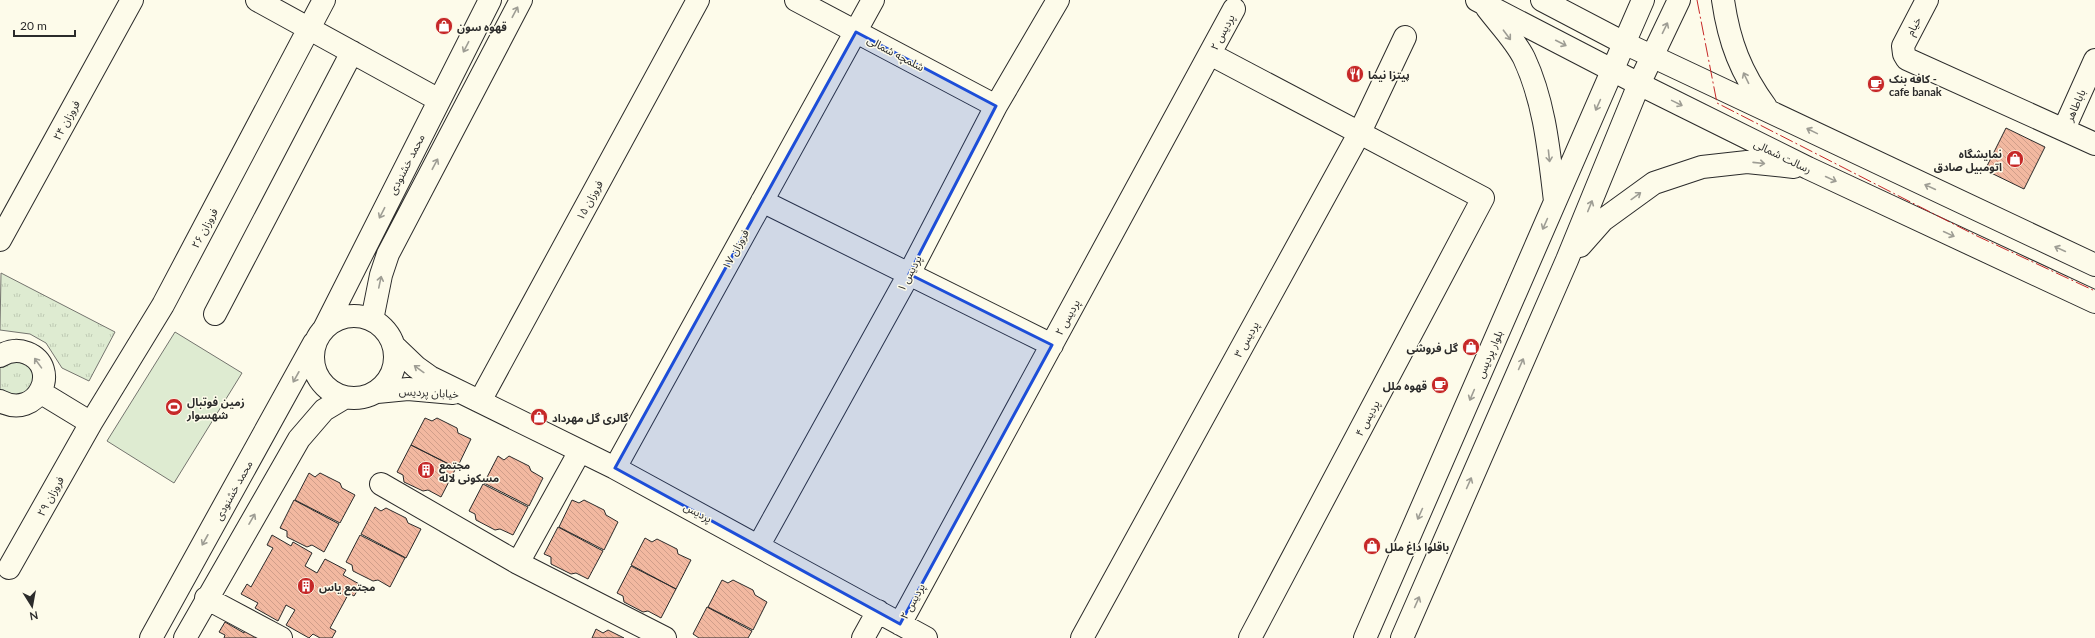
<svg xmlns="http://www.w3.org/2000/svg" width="2095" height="638" font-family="Lato,'Noto Sans Arabic',sans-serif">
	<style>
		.grass { fill: url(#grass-tufts); stroke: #74746e }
		.garden { fill: #deebd1; stroke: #74746e }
		.building { fill: url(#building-back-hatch); stroke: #2b2b2b }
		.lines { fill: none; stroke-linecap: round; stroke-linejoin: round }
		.minor-casing { stroke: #2b2b2b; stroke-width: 24 }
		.major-casing { stroke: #2b2b2b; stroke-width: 24 }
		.minor { stroke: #fdfbea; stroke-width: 22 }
		.major { stroke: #fdfbea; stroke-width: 22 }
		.power { stroke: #c62828; stroke-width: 1; stroke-dasharray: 14 3 2 3; stroke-linecap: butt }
		.oneway { stroke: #9e9d94 }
		.marked { fill: #1d4ed8; fill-opacity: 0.2; stroke: #1d4ed8; stroke-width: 3; stroke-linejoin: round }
		.labels { text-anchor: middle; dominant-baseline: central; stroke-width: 3; stroke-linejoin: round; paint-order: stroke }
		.poi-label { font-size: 11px; font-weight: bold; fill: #2b2b2b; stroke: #fdfbea; text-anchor: start }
		.street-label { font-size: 11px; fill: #2b2b2b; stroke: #fdfbea }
	</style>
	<defs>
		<pattern id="grass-tufts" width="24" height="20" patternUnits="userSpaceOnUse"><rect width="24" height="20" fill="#deebd1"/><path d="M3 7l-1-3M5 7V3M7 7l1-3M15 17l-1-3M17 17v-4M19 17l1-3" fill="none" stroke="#bfcab4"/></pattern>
		<pattern id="building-back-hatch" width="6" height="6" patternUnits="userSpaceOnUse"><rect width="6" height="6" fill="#f2b8a0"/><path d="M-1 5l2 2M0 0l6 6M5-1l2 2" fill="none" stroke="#d09e8a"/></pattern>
	</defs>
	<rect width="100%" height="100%" fill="#fdfbea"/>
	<!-- grass -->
	<path class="grass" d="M 1,273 L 115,332 L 89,381 L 62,368 L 46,343 L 30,334 L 0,330 Z
		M 12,358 L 30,365 C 36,381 35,387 20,397 L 0,391 L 0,365 Z"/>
	<!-- garden -->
	<path class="garden" d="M 175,332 L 242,373 L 174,483 L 107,441 Z"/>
	<!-- building -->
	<path class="building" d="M 2006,128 L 2045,147 L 2024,189 L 1985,170 Z
		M 425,418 L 432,421 L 437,418 L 457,428 L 458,433 L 471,439 L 457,468 L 411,445 Z
		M 411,445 L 456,468 L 441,497 L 428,490 L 423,491 L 404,482 L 403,475 L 397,472 Z
		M 498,456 L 504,460 L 509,456 L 529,466 L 531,471 L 543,478 L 529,506 L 484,483 Z
		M 309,473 L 315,477 L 320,473 L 340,483 L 342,488 L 355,495 L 340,523 L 295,500 Z
		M 483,484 L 528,507 L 513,535 L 500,529 L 495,530 L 476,520 L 475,514 L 469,511 Z
		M 294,500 L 339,524 L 324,552 L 312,545 L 307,547 L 287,537 L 287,531 L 280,528 Z
		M 572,500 L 579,503 L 584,500 L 604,510 L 606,515 L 618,522 L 604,550 L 559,527 Z
		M 375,507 L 381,511 L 386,508 L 406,518 L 408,523 L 421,529 L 406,558 L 361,534 Z
		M 558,527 L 603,551 L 588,579 L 576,573 L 571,574 L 551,564 L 551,557 L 544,554 Z
		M 272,535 L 291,546 L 293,542 L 312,553 L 305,566 L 317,573 L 325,559 L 346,570 L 343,575 L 361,585 L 354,596 L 349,593 L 330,628 L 336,631 L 332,638 L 320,638 L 313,634 L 309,638 L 286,625 L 295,610 L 286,605 L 278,621 L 255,608 L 258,603 L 241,594 L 247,584 L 251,587 L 273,548 L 267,545 Z
		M 360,535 L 405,558 L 390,587 L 378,580 L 373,581 L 353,571 L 352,565 L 346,562 Z
		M 645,538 L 652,542 L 657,539 L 677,549 L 678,554 L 691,560 L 676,589 L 631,565 Z
		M 631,566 L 676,589 L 661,618 L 648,611 L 643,612 L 624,602 L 623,596 L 617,593 Z
		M 722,580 L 728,583 L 733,580 L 753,590 L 755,595 L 767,602 L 753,630 L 708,607 Z
		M 707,607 L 752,631 L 748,638 L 699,638 L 693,634 Z
		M 225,622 L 244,633 L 245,629 L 261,638 L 224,638 L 225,635 L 219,632 Z
		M 596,629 L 603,633 L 608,630 L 624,638 L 592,638 Z"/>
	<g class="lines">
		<defs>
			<path id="minor" d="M 257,0 L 439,100
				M 796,0 L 996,106
				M 1927,0 L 1903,46 L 1904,54 L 1907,59 L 2095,144
				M 1210,54 L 1483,198 L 1250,638
				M 2064,129 L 2095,60
				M 762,201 L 1052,345
				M 0,240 L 132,0
				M 215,314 L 352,52
				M313 357a41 41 0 1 1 82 0a41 41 0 1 1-82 0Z
				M 372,320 L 381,275 L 388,254 L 521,0
				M 324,329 L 490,0
				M 394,346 L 416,367 L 430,377 L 615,468 L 926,638
				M 0,356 C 8,351 17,349 27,353 C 62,367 38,421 0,401
				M 40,392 L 91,423
				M 377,392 L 408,389 L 453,393
				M 480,401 L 698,0
				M 615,468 L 873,0
				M 381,484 L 518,563 L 665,638
				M 759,545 L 909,274 L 996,106 L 1058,0
				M 518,563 L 580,451
				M 9,568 L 91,423 L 163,305 L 324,0
				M 206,598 L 281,638
				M 900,624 L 1234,9
				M 151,638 L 314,343
				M 185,638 L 299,439 L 324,410 L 344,398
				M 863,638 L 878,611
				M 1082,638 L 1360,132 L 1405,37"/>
			<path id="major" d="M 1477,0 L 1639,84 L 1808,168 L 2095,302
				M 1542,0 L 1624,43 L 2095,265
				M 1723,0 C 1729,42 1741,73 1766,107
				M 1487,8 C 1499,24 1515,40 1524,58 C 1545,103 1549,152 1555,201
				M 1580,246 L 1603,220 L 1654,183 L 1702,167 L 1747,162 L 1794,167
				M 1365,638 L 1643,0
				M 1402,638 L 1567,260 L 1639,84 L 1679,0"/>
		</defs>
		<!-- minor casing -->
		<use href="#minor" class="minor-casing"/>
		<!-- major casing -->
		<use href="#major" class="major-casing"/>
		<!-- minor -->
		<use href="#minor" class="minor"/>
		<!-- major -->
		<use href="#major" class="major"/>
		<!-- power -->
		<path class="power" d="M 1697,0 L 1717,103 L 1977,236 L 2095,291"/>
	</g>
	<!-- one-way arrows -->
	<defs><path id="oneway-shaft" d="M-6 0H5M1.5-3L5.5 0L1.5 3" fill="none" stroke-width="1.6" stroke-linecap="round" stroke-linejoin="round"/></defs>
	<g class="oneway">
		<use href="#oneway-shaft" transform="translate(515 12) rotate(-62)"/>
		<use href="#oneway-shaft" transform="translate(1665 28) rotate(-64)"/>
		<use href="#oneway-shaft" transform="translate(1507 35) rotate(53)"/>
		<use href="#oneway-shaft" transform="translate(1561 43) rotate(27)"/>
		<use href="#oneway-shaft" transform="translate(466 47) rotate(117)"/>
		<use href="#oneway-shaft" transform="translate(1746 78) rotate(-116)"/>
		<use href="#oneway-shaft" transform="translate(1677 103) rotate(26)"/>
		<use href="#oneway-shaft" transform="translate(1598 105) rotate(114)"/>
		<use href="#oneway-shaft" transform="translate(1812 131) rotate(-154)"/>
		<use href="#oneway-shaft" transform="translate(1549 156) rotate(84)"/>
		<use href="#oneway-shaft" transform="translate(1759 163) rotate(6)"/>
		<use href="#oneway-shaft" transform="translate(435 164) rotate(-62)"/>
		<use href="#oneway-shaft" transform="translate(1831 179) rotate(25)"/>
		<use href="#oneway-shaft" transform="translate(1930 187) rotate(-155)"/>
		<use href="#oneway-shaft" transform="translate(1636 196) rotate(-36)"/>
		<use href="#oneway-shaft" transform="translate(1590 206) rotate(-68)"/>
		<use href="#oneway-shaft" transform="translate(382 213) rotate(117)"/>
		<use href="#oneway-shaft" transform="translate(1545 224) rotate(114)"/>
		<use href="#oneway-shaft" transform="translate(1949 234) rotate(25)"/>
		<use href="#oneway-shaft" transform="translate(2060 249) rotate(-155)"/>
		<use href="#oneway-shaft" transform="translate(380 282) rotate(-78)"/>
		<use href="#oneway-shaft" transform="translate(38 363) rotate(-126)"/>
		<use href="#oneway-shaft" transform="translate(1521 364) rotate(-66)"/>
		<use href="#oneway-shaft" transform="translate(419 369) rotate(-144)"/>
		<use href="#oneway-shaft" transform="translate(296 377) rotate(119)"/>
		<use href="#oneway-shaft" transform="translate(1472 395) rotate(113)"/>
		<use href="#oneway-shaft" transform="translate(1469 483) rotate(-66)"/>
		<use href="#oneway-shaft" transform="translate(1420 514) rotate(114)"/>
		<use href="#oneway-shaft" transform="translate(252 519) rotate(-60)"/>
		<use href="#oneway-shaft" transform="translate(205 540) rotate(119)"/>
		<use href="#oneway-shaft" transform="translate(1417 602) rotate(-66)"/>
	</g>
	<!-- marked area -->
	<path class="marked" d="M 856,32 L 996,106 L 909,274 L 1052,345 L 900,624 L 615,468 Z"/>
	<!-- icons -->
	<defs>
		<symbol id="shop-disc" viewBox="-11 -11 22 22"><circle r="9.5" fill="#c62828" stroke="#fdfbea"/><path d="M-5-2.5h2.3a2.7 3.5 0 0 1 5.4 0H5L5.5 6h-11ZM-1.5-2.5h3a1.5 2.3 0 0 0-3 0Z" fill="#fff"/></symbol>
		<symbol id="restaurant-disc" viewBox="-11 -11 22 22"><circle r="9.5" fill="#c62828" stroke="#fdfbea"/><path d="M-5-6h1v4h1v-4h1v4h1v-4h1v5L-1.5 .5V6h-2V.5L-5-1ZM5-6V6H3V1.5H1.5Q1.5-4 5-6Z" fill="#fff"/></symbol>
		<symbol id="cafe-disc" viewBox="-11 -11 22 22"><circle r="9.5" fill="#c62828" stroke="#fdfbea"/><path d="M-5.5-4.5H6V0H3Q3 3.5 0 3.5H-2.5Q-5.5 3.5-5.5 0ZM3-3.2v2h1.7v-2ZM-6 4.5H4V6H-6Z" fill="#fff"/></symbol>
		<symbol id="stadium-disc" viewBox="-11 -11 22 22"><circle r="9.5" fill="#c62828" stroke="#fdfbea"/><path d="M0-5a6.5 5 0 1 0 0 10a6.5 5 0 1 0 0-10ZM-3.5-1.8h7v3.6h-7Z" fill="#fff"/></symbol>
		<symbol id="building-disc" viewBox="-11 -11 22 22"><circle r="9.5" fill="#c62828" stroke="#fdfbea"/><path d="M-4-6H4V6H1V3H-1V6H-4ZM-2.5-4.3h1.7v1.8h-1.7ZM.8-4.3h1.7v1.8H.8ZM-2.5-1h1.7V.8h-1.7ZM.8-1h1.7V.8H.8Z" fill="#fff"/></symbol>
	</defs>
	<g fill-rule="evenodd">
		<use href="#shop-disc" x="434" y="16" width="20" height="20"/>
		<use href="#restaurant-disc" x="1345" y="64" width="20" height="20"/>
		<use href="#cafe-disc" x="1866" y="74" width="20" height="20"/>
		<use href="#shop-disc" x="2005" y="149" width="20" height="20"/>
		<use href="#shop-disc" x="1461" y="337" width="20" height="20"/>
		<use href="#cafe-disc" x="1430" y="375" width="20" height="20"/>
		<use href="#stadium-disc" x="164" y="397" width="20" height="20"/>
		<use href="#shop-disc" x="529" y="407" width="20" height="20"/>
		<use href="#building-disc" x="416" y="460" width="20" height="20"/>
		<use href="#shop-disc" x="1362" y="536" width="20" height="20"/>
		<use href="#building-disc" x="296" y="576" width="20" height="20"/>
	</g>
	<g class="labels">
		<!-- poi labels -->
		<g class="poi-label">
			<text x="457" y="26">قهوه سون</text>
			<text x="1368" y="74">پیتزا نیما</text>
			<text x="1889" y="78">کافه بنک -<tspan x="1889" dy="13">cafe banak</tspan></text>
			<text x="2002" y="153" text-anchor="end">نمایشگاه<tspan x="2002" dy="13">اتومبیل صادق</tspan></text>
			<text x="1458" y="347" text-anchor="end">گل فروشی</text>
			<text x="1427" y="385" text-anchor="end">قهوه ملل</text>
			<text x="187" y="401">زمین فوتبال<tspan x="187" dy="13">شهسوار</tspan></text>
			<text x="552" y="417">گالری گل مهرداد</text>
			<text x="439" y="464">مجتمع<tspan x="439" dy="13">مسکونی لاله</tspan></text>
			<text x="1385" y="546">باقلوا داغ ملل</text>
			<text x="319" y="586">مجتمع یاس</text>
		</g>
		<!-- street labels -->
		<g class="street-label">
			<text transform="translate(1913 26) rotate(-63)">خیام</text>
			<text transform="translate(1222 32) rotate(-62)">پردیس ۲</text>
			<text transform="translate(896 53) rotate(28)">شلمچه شمالی</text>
			<text transform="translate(2075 105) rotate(-66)">باباطاهر</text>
			<text transform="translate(66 120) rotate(-61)">فروزان ۲۴</text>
			<text transform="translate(1783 156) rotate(26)">رسالت شمالی</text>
			<text transform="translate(406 164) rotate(-63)">محمد خشنودی</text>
			<text transform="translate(589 200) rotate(-61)">فروزان ۱۵</text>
			<text transform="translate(204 228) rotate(-62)">فروزان ۲۶</text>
			<text transform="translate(735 249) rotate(-61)">فروزان ۱۷</text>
			<text transform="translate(909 273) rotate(-62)">پردیس ۱</text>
			<text transform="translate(1067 317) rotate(-61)">پردیس ۲</text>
			<text transform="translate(1246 339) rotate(-61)">پردیس ۳</text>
			<text transform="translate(1489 354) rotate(-67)">بلوار پردیس</text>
			<text transform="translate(429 392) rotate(3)">خیابان پردیس</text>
			<text transform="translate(1367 418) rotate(-62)">پردیس ۴</text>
			<text transform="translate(233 490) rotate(-61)">محمد خشنودی</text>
			<text transform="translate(50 496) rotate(-61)">فروزان ۲۹</text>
			<text transform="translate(698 512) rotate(28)">پردیس</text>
			<text transform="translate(912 601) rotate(-61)">پردیس ۲</text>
		</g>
	</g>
	<!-- north arrow -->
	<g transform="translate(32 606) rotate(169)" stroke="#fdfbea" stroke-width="3" paint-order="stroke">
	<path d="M0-3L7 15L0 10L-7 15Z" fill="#2b2b2b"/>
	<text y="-6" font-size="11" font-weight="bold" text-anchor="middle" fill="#2b2b2b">N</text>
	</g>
	<!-- scale -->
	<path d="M14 30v6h61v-6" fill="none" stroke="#2b2b2b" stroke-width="2"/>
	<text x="20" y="30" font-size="12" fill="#2b2b2b" stroke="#fdfbea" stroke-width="3" paint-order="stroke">20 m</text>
</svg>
